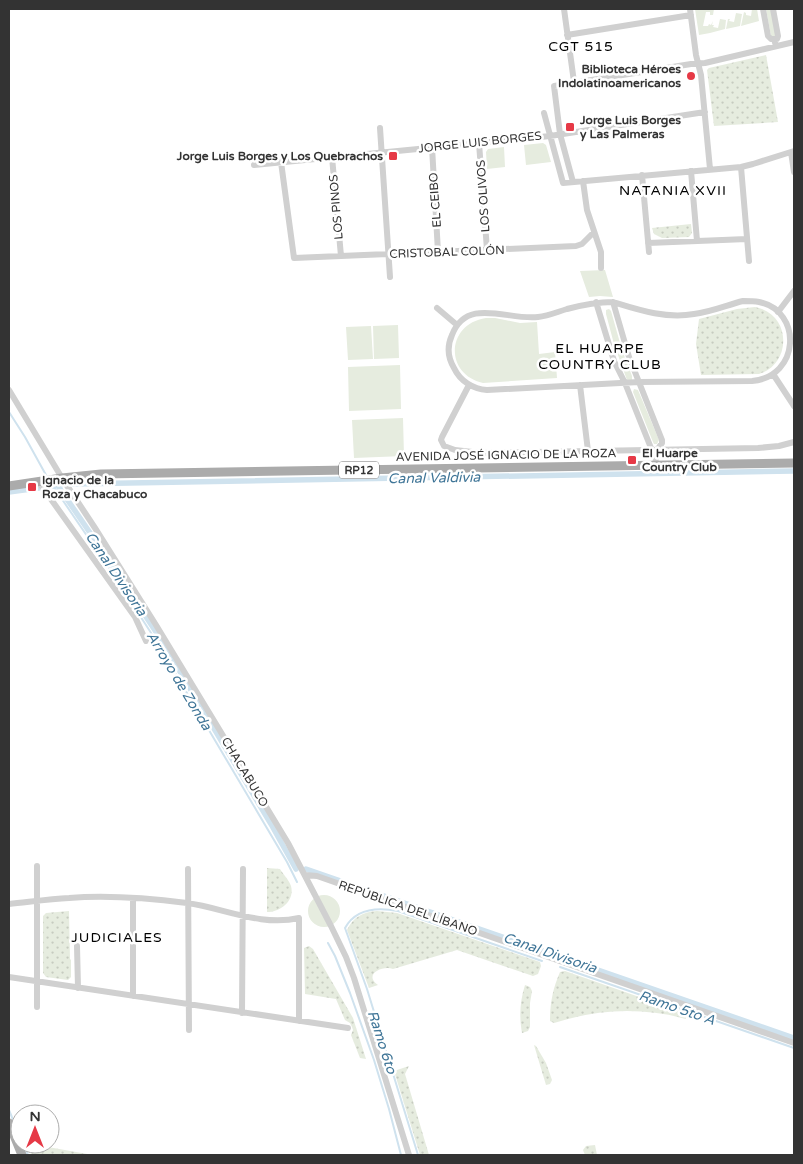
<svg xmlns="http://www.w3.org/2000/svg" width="803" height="1164" font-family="'Varela Round',sans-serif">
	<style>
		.grass { fill: #e6ecdf }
		.park { fill: url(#park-dots) }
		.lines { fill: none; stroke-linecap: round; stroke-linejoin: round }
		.stream { stroke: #cfe2ee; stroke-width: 2 }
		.canal { stroke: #cfe2ee; stroke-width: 5.5 }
		.minor { stroke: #d0d0d0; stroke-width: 6 }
		.major { stroke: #ababab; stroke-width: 9 }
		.poi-dot { fill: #e63946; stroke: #fff; stroke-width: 2 }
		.labels { text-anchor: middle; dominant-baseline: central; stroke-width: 5; stroke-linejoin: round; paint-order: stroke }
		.shield { fill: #fff; stroke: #707070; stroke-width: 1 }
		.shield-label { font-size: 11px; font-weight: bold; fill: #333 }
		.poi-label { font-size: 12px; font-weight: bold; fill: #333; stroke: #fff; text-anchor: start }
		.street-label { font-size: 12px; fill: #333; stroke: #fff }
		.neighbourhood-label { font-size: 14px; letter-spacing: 1px; fill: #000; stroke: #fff }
		.water-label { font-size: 14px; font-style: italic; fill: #3f7597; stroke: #fff }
	</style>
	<defs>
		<pattern id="park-dots" width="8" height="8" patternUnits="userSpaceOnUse" patternTransform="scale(1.25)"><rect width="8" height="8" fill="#e6ecdf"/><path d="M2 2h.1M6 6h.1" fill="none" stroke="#c6cbc0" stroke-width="1.8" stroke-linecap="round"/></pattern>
	</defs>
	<rect width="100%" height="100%" fill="#fff"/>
	<!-- grass -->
	<path class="grass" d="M 695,9 L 714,9 L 713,15 L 710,15 L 710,12 L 706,12 L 703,26 L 708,26 L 709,24 L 711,25 L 713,21 L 712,25 L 714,25 L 713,27 L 718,28 L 720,19 L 726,20 L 725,29 L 710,33 L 710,28 L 710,33 L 699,35 Z
		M 752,9 L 757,9 L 759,21 L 741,26 L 744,12 L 746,13 L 746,15 L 751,16 Z
		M 766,9 L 771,9 L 776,37 L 771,36 Z
		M 736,13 L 742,14 L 740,26 L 726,29 L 728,19 L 730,19 L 729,21 L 734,22 Z
		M 543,143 L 546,145 L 551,162 L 526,165 L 524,145 Z
		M 504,147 L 505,167 L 487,169 L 486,152 L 488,149 Z
		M 605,270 L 613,297 L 600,296 L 589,297 L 580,271 Z
		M 609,309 L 611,311 L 622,350 L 632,376 L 632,380 L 627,380 L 614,344 L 606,314 L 606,310 Z
		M 486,318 L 495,318 L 520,323 L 537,322 L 539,354 L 555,352 L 557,378 L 483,383 C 444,374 446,324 486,318 Z
		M 398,325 L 399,358 L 374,359 L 373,326 Z
		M 371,326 L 373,359 L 348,360 L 346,327 Z
		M 400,365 L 401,409 L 349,411 L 348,367 Z
		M 634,389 L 638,390 L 659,440 L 657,444 L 654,444 L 653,442 L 633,392 Z
		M 403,418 L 404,456 L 354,458 L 352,420 Z
		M308 911a16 16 0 1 1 32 0a16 16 0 1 1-32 0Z"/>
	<!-- park -->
	<path class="park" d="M 766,55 L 778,122 L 714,126 L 707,70 L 709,68 Z
		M 691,224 L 692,233 L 689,237 L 662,238 L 654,234 L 652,228 Z
		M 755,307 C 792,314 792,364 759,374 L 701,375 L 696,344 L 699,319 L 737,309 Z
		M 267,868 L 280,869 C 283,874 289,880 291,886 C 295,901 280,912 267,912 Z
		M 69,911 L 70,959 L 71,960 L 71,977 L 68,980 L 46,977 L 43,973 L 43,916 L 46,913 Z
		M 377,911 L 397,913 L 540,962 L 541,966 L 538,974 L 533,976 L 457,950 L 393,969 C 382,965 363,975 378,985 L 369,988 L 347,930 C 353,917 363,912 377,911 Z
		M 309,946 L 313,949 L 353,1018 L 366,1059 L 360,1058 L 351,1035 L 353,1030 L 352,1027 L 350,1023 L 345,1020 L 336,999 L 305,994 L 304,948 Z
		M 565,971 L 685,1013 L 686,1019 C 642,1007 597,1009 554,1023 L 550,1021 C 550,1003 553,988 560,972 Z
		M 525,985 L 530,987 L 532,991 L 530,1003 L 530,1027 L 528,1031 L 522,1033 C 519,1016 520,1001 525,985 Z
		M 534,1045 L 536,1046 L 546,1063 L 552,1080 L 550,1084 L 546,1085 Z
		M 409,1066 L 405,1074 L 429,1155 L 420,1155 L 394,1071 Z
		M 27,1144 L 31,1144 L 93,1155 L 32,1155 Z
		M 595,1145 L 597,1155 L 585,1155 L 583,1150 L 586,1146 Z"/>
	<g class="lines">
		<!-- stream -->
		<path class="stream" d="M 9,412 L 25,437 L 46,475
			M 53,486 L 113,574 L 155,639 L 287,862 L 297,882
			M 328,943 L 335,956 L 350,993 L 374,1060 L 389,1109 L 401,1155
			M 560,967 L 794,1048
			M 9,1110 L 20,1137
			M 23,1144 L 28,1155
			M 418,1155 L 367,989 L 345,928 C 356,908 377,907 398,911 L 542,961"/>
		<!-- canal -->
		<path class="canal" d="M 73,484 L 794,471
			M 58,486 L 110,562 L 160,638 L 271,824 L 296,869
			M 9,492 L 61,485
			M 306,869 L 794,1038"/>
		<!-- minor -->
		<path class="minor" d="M 564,9 L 574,82
			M 690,9 L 696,55 L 701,75 L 710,169
			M 763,9 L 768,36 L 771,39 L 774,39 L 776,46
			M 773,9 L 778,36 L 777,39 L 774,39
			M 567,35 L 691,15
			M 544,113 L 563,183 L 741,167 L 753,164 L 794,151
			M 380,128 L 390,277
			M 479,143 L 487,250
			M 432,147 L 438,252
			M 791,152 L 794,172
			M 332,157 L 341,256
			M 281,162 L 294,258 L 576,246 L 582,244 L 594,232
			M 254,165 L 550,136 L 705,112
			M 741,167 L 749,261
			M 691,171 L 697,241
			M 642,175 L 649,252
			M 583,181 L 587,210 L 601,252 L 601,268
			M 573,182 L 560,134 L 554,86 L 691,64 L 705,63 L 794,42
			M 648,243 L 747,239
			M 743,301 C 749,301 754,301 759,302 C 803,311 800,377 752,381 L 639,382 L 487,390 C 473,389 460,381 454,368 C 448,358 447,346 452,335 C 467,296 509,321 538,317 C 548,316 557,312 567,309 C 582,305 597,302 613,302 C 639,310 666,319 694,314 C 711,312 727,305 743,301 Z
			M 596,302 L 614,361 L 625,383 L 653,453
			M 613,302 L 629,357 L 662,440 L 662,443 L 657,450 L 655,465
			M 437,308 L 457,325
			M 778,312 L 794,291
			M 773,374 L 794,406
			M 469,385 L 442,437 L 441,440 L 444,446 L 455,450 L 481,453 L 758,448 L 779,446 L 794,442
			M 580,385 L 588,451
			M 9,390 L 62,478 L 95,528 L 156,625 L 288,843 L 331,926 L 346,957 L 354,978 L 409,1155
			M 38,481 L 135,617 L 146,641
			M 37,866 L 37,1007
			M 188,869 L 189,1030
			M 305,875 L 317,876 L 794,1043
			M 133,898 L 133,996
			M 9,904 C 29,902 49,899 69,898 C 108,895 148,898 187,903 C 224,908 261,927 299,918 L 299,1021
			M 77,946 L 78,988
			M 9,977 L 348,1028
			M 242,1013 L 243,869"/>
		<!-- major -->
		<path class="major" d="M 9,486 L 62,478 L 101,474 L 794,463
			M 9,1123 L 22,1155"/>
	</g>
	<!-- markers -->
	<g class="poi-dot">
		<circle cx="691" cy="76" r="5"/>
		<rect x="565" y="122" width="10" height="10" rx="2.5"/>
		<rect x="388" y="151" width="10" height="10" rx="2.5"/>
		<rect x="627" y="455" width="10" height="10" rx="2.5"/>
		<rect x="27" y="482" width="10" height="10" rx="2.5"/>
	</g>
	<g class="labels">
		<!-- shield labels -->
		<rect class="shield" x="339" y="461.5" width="40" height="17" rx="4"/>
		<g class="shield-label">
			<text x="359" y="470">RP12</text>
		</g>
		<!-- poi labels -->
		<g class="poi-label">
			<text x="681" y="69" text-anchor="end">Biblioteca Héroes<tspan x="681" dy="14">Indolatinoamericanos</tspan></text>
			<text x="580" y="120">Jorge Luis Borges<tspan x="580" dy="14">y Las Palmeras</tspan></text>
			<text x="383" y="156" text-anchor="end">Jorge Luis Borges y Los Quebrachos</text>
			<text x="642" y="453">El Huarpe<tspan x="642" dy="14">Country Club</tspan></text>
			<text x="42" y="480">Ignacio de la<tspan x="42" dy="14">Roza y Chacabuco</tspan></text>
		</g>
		<!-- street labels -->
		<g class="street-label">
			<text transform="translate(480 142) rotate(-6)">JORGE LUIS BORGES</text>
			<text transform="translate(483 196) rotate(-94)">LOS OLIVOS</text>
			<text transform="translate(435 200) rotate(-94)">EL CEIBO</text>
			<text transform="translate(336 207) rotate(-95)">LOS PINOS</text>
			<text transform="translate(447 252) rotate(-2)">CRISTOBAL COLÓN</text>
			<text transform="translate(506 455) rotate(-1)">AVENIDA JOSÉ IGNACIO DE LA ROZA</text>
			<text transform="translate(245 772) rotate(59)">CHACABUCO</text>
			<text transform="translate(408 908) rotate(19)">REPÚBLICA DEL LÍBANO</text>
		</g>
		<!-- neighbourhood labels -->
		<g class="neighbourhood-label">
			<text x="581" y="46">CGT 515</text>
			<text x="673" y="190">NATANIA XVII</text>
			<text x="600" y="348">EL HUARPE<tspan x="600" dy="16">COUNTRY CLUB</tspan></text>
			<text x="117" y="937">JUDICIALES</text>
		</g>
		<!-- water labels -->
		<g class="water-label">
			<text transform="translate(434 478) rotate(-1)">Canal Valdivia</text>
			<text transform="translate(116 574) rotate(56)">Canal Divisoria</text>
			<text transform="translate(179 681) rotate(59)">Arroyo de Zonda</text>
			<text transform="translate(550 953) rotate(19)">Canal Divisoria</text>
			<text transform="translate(677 1008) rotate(19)">Ramo 5to A</text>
			<text transform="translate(382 1042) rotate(72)">Ramo 6to</text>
		</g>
	</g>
	<!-- border -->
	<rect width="803" height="1164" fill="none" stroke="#333333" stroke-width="20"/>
	<!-- north arrow -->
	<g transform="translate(35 1129)"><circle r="24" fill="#ffffff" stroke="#adadad"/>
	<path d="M0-4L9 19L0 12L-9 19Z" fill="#e63946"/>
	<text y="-8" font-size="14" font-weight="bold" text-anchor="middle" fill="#333333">N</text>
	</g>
</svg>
